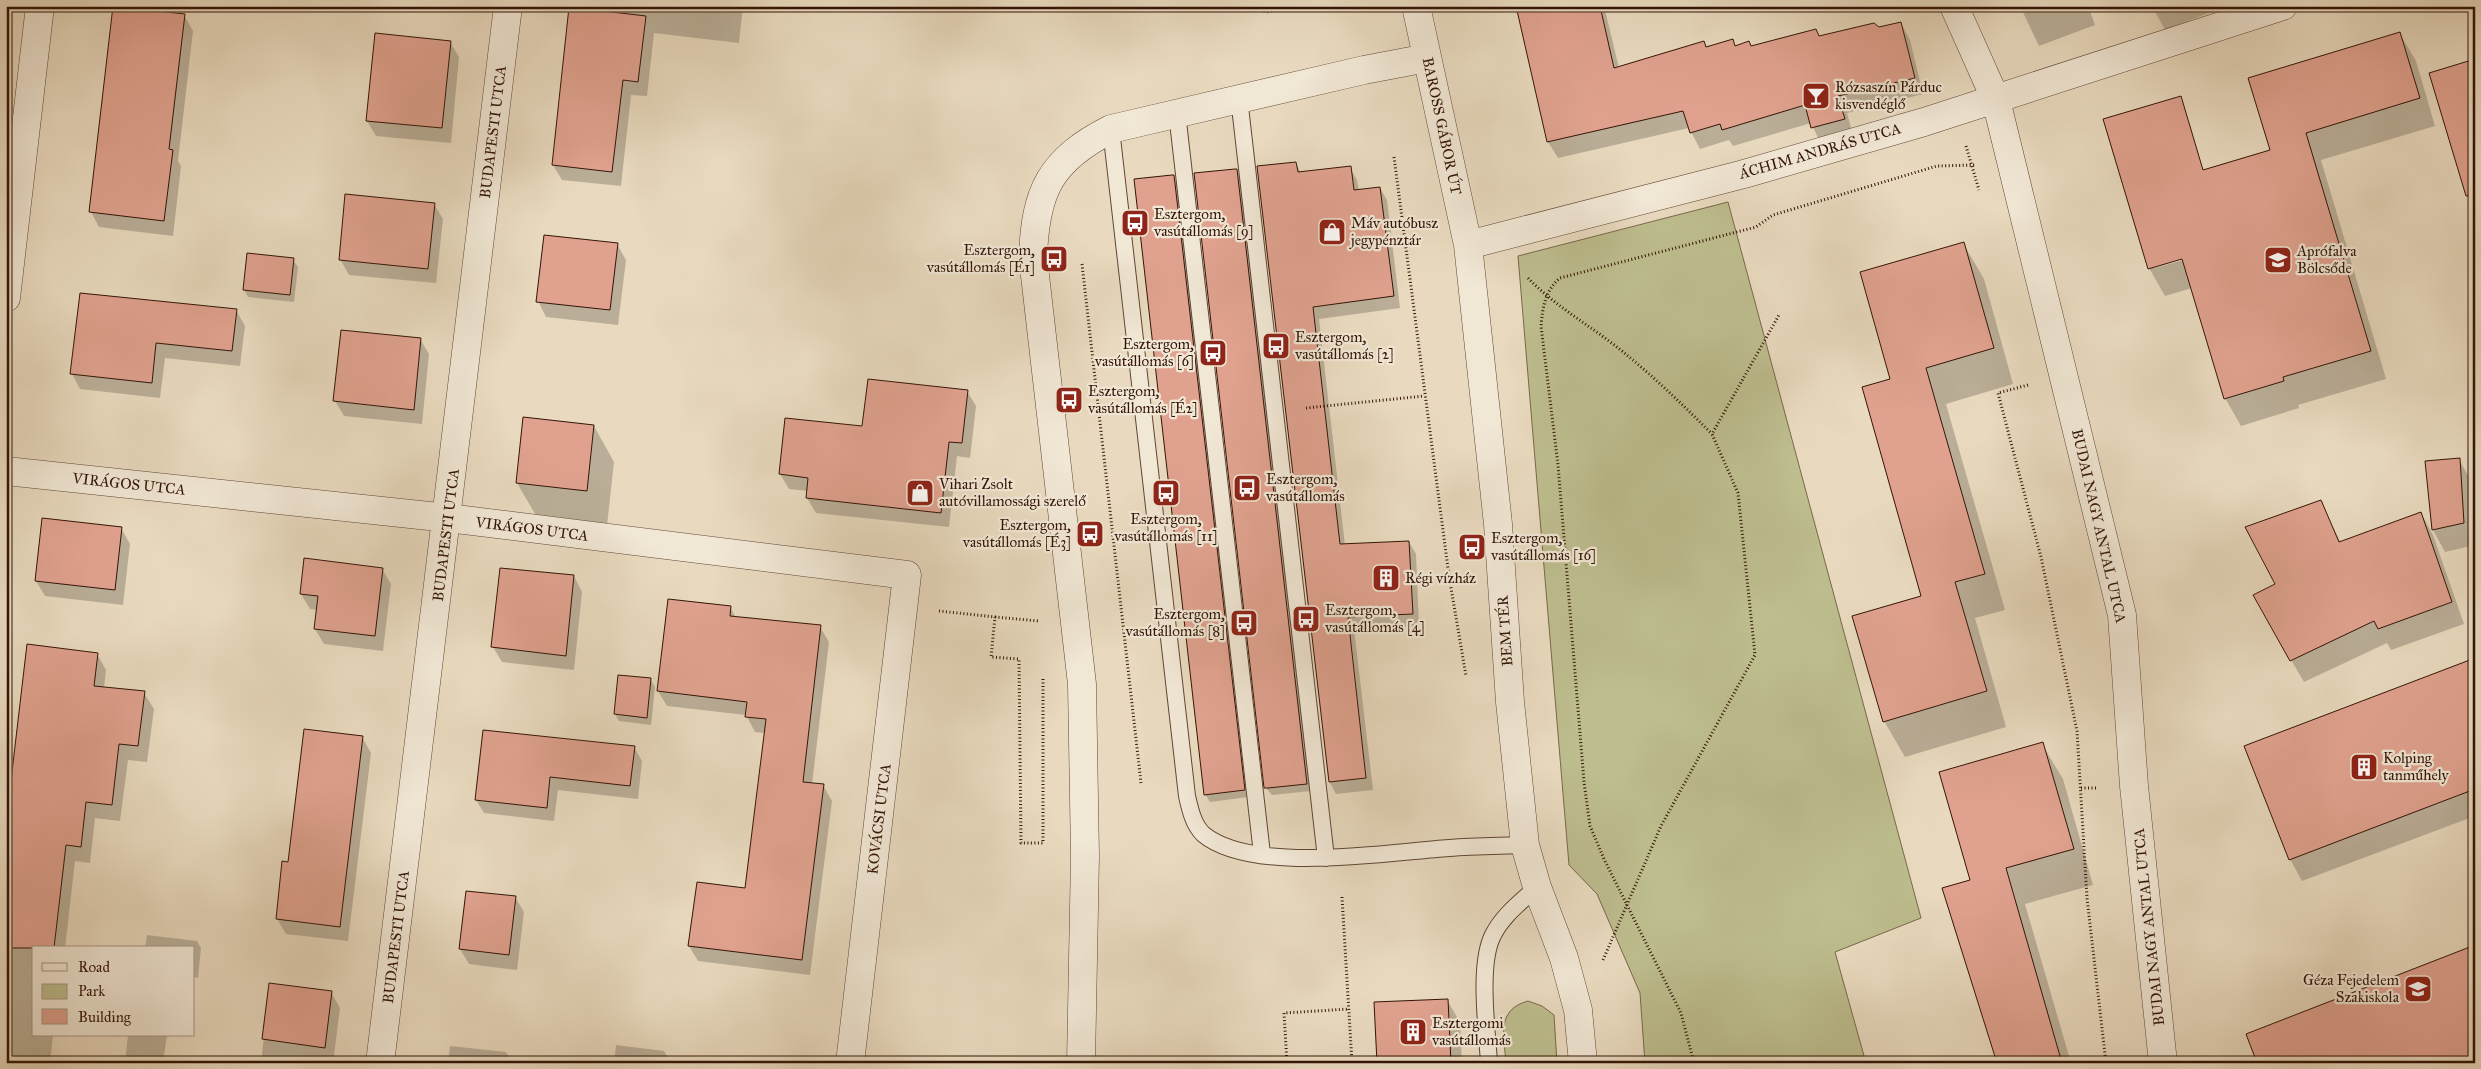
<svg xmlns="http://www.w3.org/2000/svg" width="2481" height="1069" font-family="'IM FELL Great Primer',serif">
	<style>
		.green { fill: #bdbd8e; stroke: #78684a }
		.shadow { fill: #0003; fill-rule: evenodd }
		.building { fill: #e0a28f; stroke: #331407 }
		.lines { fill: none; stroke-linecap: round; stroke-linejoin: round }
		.service-casing { stroke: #604635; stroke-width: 18 }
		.minor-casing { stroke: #604635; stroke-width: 29 }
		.path { stroke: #331407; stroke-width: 3; stroke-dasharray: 1 2.5; stroke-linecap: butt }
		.service { stroke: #f1e7d5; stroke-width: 16 }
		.minor { stroke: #f1e7d5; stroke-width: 28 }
		.labels { text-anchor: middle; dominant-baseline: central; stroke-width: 4.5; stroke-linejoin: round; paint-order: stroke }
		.poi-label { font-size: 15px; fill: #331407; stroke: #f1e7d5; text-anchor: start }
		.street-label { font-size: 15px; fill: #331407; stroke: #f1e7d5 }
	</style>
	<rect width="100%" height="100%" fill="#e9dabf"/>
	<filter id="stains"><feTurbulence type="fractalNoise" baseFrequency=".004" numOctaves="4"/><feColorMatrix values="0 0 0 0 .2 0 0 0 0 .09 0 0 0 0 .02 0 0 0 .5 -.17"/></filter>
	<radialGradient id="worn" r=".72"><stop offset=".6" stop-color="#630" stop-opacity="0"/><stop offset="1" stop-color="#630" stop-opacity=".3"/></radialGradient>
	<!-- green -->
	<path class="green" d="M 1728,202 L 1921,918 L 1835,952 L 1866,1063 L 1645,1063 L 1640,993 L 1597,894 L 1569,865 L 1518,256 Z
		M 1528,1001 L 1542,1006 L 1554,1015 L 1557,1063 L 1506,1063 C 1504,1035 1496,1010 1528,1001 Z"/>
	<!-- shadow -->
	<path class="shadow" d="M 6,6 L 12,6 L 6,54 Z
		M 571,6 L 743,6 L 739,43 L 654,33 L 647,96 L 631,95 L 621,186 L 562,180 L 553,165 Z
		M 1514,6 L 1604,6 L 1619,68 L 1879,29 L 1901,23 L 1910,40 L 1923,94 L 1847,113 L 1853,135 L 1821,144 L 1811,123 L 1733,146 L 1729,140 L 1700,149 L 1689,128 L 1558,158 L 1548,142 L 1521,24 Z
		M 2020,6 L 2088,6 L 2095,25 L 2039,46 Z
		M 2152,6 L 2227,6 L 2165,30 Z
		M 184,15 L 193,31 L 178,161 L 181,166 L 173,236 L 99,227 L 91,212 Z
		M 2400,34 L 2416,61 L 2435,126 L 2321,160 L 2386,379 L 2298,405 L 2299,408 L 2241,426 L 2225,398 L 2192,288 L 2165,296 L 2149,268 L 2271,151 ZM 2188,256 L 2188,259 L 2154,268 L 2154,266 Z
		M 450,42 L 459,57 L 451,143 L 376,136 L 367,121 Z
		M 2475,60 L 2475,213 L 2431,74 Z
		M 1296,163 L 1301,173 L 1350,168 L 1357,180 L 1359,190 L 1380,188 L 1387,200 L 1400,308 L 1319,319 L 1345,545 L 1409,542 L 1416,554 L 1419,626 L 1354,629 L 1373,790 L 1336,794 L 1329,781 L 1258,168 Z
		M 1236,170 L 1241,177 L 1311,791 L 1272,795 L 1266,788 Z
		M 1173,176 L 1178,184 L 1248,797 L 1210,802 L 1205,794 Z
		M 434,204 L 443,219 L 436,283 L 349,275 L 340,259 Z
		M 1963,243 L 1984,279 L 2013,384 L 1946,404 L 2005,610 L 1975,618 L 2006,727 L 1905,757 L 1884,721 L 1922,597 L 1892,380 Z
		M 617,244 L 626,260 L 618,325 L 546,317 L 538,301 Z
		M 293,260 L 298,267 L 294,302 L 248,297 L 244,290 Z
		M 236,310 L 245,326 L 240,366 L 165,358 L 160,398 L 80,389 L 72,374 Z
		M 420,339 L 429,354 L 422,424 L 344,416 L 335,401 Z
		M 967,391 L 976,406 L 970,458 L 957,456 L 949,527 L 816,513 L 807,498 L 808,491 L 789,489 L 780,474 L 863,428 Z
		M 594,426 L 614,462 L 607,526 L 538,519 L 517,483 Z
		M 2459,460 L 2472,482 L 2475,545 L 2445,552 L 2433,530 L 2426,462 Z
		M 2320,501 L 2341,543 L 2421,513 L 2433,535 L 2464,624 L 2391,650 L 2387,643 L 2304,682 L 2291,660 L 2277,584 Z
		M 121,528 L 130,544 L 123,605 L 45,596 L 36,581 Z
		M 382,569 L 391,584 L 383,651 L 324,644 L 315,629 L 318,610 L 310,609 L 301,594 Z
		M 574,576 L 582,592 L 574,670 L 502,662 L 493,647 Z
		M 730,607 L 736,618 L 820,627 L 829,642 L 812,784 L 823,785 L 832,801 L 810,975 L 698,961 L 689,946 L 746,889 L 765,733 L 755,732 L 746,715 L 667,706 L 658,691 Z
		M 97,654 L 106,670 L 104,688 L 144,693 L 154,709 L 147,762 L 128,760 L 120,821 L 95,818 L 90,863 L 75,861 L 65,948 L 34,948 L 34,1035 L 53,1035 L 50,1063 L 6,1063 L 6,831 Z
		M 2475,659 L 2475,816 L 2302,881 L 2290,859 Z
		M 651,680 L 655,687 L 651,725 L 619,721 L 615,714 Z
		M 362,737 L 371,753 L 348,941 L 286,934 L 277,919 L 289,863 Z
		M 2042,744 L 2063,779 L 2093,885 L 2025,904 L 2071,1063 L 1999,1063 L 1971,881 Z
		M 634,747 L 642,761 L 638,799 L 558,790 L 554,821 L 484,813 L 476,800 Z
		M 515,897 L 524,912 L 517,970 L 469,964 L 460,949 Z
		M 147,935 L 197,941 L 201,948 L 198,978 L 194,977 L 194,948 L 145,948 Z
		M 270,984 L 331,992 L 340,1008 L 333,1063 L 261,1063 Z
		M 1447,1000 L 1460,1022 L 1462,1063 L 1378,1063 Z
		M 128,1035 L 167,1035 L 163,1063 L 125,1063 Z
		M 616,1045 L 664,1051 L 670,1061 L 682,1063 L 614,1063 Z
		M 450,1046 L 506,1052 L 513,1063 L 448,1063 Z"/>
	<!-- building -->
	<path class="building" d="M 113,6 L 185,14 L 169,149 L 173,150 L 164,221 L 89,212 Z
		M 1516,6 L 1600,6 L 1614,68 L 1704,41 L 1706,47 L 1733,39 L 1735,46 L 1749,41 L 1751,46 L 1816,29 L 1819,36 L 1874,23 L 1879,27 L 1901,22 L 1915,78 L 1838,96 L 1845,119 L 1811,128 L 1805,105 L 1722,130 L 1720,124 L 1690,133 L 1683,111 L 1547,142 Z
		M 569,7 L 646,16 L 638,82 L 623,80 L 612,172 L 552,165 Z
		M 2400,32 L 2420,98 L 2306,133 L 2371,351 L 2283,377 L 2284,381 L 2224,399 L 2182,259 L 2148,269 L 2103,119 L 2181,96 L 2203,170 L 2270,150 L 2248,78 Z
		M 375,33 L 451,41 L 442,128 L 366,121 Z
		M 2475,59 L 2475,195 L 2466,196 L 2429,73 Z
		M 1296,162 L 1298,172 L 1351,166 L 1354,190 L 1380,187 L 1394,296 L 1313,307 L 1340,544 L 1409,541 L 1413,614 L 1348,617 L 1366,778 L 1329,782 L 1257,166 Z
		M 1235,169 L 1237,169 L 1307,784 L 1268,788 L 1264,788 L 1194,173 Z
		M 1172,175 L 1174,175 L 1245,790 L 1204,795 L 1134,179 Z
		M 345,194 L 435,203 L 428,269 L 339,260 Z
		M 544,235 L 618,243 L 610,310 L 536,302 Z
		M 1964,242 L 1994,348 L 1926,368 L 1985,574 L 1955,582 L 1987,691 L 1883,722 L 1852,616 L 1921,596 L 1862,387 L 1890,379 L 1860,272 Z
		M 247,253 L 294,258 L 290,295 L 243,290 Z
		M 80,293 L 237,309 L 232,351 L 156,343 L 152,383 L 70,374 Z
		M 341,330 L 421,338 L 414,410 L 333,401 Z
		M 868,379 L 968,390 L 962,443 L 949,442 L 941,513 L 806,498 L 808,478 L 779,474 L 785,418 L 862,426 Z
		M 523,417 L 594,425 L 587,491 L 516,483 Z
		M 2460,458 L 2464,523 L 2432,530 L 2425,461 Z
		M 2321,500 L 2339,542 L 2421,512 L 2452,602 L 2378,629 L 2374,621 L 2290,661 L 2253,595 L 2275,584 L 2245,527 Z
		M 42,518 L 122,527 L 115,590 L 35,581 Z
		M 304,558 L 383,568 L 375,636 L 314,629 L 318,596 L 300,594 Z
		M 500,568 L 574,575 L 566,656 L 491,647 Z
		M 668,599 L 731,606 L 730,616 L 821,625 L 803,782 L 824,784 L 802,960 L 688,946 L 697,882 L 745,888 L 766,719 L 745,717 L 747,702 L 657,691 Z
		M 27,644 L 98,653 L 94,686 L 145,691 L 138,746 L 119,744 L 112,805 L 86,802 L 81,847 L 66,845 L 54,948 L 6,948 L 6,823 Z
		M 2475,658 L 2475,789 L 2289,860 L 2244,746 Z
		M 618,675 L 651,678 L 647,718 L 614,714 Z
		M 304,729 L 363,736 L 340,927 L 276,919 L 282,861 L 288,862 Z
		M 483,730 L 635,746 L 630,786 L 550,777 L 547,808 L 475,800 Z
		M 2043,742 L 2074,849 L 2006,868 L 2062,1063 L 1997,1063 L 1942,888 L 1970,880 L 1939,772 Z
		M 466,891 L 516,896 L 509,955 L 459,949 Z
		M 2475,945 L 2475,1063 L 2257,1063 L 2246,1034 Z
		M 269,983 L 332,991 L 325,1048 L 262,1039 Z
		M 1448,999 L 1451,1063 L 1377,1063 L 1374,1002 Z"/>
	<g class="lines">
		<defs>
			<path id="service" d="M 1239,98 L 1326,858
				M 1177,113 L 1262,854
				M 1111,129 L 1187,796 C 1190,809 1193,824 1203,834 C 1252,875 1388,852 1449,848 C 1475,846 1500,846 1525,845
				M 1489,1063 C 1487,1029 1478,964 1493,935 C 1503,915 1521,902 1537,887"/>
			<path id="minor" d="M 1416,6 L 1468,245 L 1498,524 L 1510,702 L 1525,845 L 1537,887 L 1564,958 L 1578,1010 L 1583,1063
				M 1954,6 L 1996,100 L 2122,615 L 2134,786 L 2163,1063
				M 1468,245 L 1744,174 L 1924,122 L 2283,6
				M 6,298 L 40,6
				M 6,471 L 448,518 L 907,575 L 850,1063
				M 380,1063 L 508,6
				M 1081,1063 L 1085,856 L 1082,684 L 1033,258 C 1035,191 1050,160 1111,129 L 1364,70 L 1427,58"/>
		</defs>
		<!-- service casing -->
		<use href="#service" class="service-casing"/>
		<!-- minor casing -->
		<use href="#minor" class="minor-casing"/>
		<!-- path -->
		<path class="path" d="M 1247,6 L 1266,12 L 1316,6
			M 1966,146 L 1979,190
			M 1394,157 L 1449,576 L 1466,676
			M 1082,264 L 1141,783
			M 1528,278 C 1553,304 1584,322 1613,344 C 1648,371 1680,402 1712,434
			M 2028,385 L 1998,393 L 2041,557 L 2077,731 L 2087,898 L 2106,1063
			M 1306,408 L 1424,396
			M 939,611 L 995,617 L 991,657 L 1019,659 L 1021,843 L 1043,843 L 1043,677
			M 995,617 L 1039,621
			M 2081,788 L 2098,788
			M 1342,897 L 1352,1063
			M 1603,960 L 1661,826 L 1755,655 L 1738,493 L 1712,434 L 1779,315
			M 1287,1063 L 1284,1013 L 1349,1009
			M 1694,1063 L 1681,1013 L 1604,859 L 1590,826 L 1584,782 L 1558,465 L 1541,326 C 1543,306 1545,291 1560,278 L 1756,227 L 1773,215 L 1937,166 L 1976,165"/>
		<!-- service -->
		<use href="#service" class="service"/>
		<!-- minor -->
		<use href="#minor" class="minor"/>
	</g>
	<!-- icons -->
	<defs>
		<symbol id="bar-square" viewBox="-11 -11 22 22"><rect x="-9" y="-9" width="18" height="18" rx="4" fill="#8f2418" stroke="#f1e7d5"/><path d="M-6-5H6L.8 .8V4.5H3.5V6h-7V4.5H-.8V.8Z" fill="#fff"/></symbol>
		<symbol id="bus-square" viewBox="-11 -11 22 22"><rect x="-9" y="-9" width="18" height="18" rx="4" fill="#8f2418" stroke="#f1e7d5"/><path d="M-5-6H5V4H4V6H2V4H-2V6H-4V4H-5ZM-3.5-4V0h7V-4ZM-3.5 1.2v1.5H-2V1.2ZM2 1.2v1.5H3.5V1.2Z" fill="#fff"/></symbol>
		<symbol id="shop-square" viewBox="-11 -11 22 22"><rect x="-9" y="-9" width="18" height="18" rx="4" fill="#8f2418" stroke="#f1e7d5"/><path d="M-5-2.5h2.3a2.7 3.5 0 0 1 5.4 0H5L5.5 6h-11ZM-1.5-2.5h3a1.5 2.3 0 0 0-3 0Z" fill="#fff"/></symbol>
		<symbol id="school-square" viewBox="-11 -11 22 22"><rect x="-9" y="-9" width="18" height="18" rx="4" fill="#8f2418" stroke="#f1e7d5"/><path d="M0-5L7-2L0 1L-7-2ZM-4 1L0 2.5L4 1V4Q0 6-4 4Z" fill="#fff"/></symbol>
		<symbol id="building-square" viewBox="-11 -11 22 22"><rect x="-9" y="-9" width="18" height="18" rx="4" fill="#8f2418" stroke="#f1e7d5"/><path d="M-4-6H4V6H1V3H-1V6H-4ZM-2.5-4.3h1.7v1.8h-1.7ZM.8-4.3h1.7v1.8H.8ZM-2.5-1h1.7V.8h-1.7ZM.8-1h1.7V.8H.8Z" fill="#fff"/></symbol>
	</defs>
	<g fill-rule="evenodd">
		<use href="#bar-square" x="1800" y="80" width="32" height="32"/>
		<use href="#bus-square" x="1119" y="207" width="32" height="32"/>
		<use href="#shop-square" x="1316" y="216" width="32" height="32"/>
		<use href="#bus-square" x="1038" y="243" width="32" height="32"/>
		<use href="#school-square" x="2262" y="244" width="32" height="32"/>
		<use href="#bus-square" x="1260" y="330" width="32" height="32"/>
		<use href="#bus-square" x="1197" y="337" width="32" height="32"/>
		<use href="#bus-square" x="1053" y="384" width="32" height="32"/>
		<use href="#bus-square" x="1231" y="472" width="32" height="32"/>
		<use href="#shop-square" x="904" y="477" width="32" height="32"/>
		<use href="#bus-square" x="1150" y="477" width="32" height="32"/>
		<use href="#bus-square" x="1074" y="518" width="32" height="32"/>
		<use href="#bus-square" x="1456" y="531" width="32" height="32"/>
		<use href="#building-square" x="1370" y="562" width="32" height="32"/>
		<use href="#bus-square" x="1290" y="603" width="32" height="32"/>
		<use href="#bus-square" x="1228" y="607" width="32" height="32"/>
		<use href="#building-square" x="2348" y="751" width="32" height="32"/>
		<use href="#school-square" x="2402" y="973" width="32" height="32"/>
		<use href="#building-square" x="1397" y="1016" width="32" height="32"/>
	</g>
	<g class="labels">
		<!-- poi labels -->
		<g class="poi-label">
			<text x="1835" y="87">Rózsaszín Párduc<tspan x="1835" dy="17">kisvendéglő</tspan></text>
			<text x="1154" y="214">Esztergom,<tspan x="1154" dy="17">vasútállomás [9]</tspan></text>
			<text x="1351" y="223">Máv autóbusz<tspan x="1351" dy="17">jegypénztár</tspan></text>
			<text x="1035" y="250" text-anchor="end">Esztergom,<tspan x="1035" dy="17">vasútállomás [É1]</tspan></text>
			<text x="2297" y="251">Aprófalva<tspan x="2297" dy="17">Bölcsőde</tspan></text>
			<text x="1295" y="337">Esztergom,<tspan x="1295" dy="17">vasútállomás [2]</tspan></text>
			<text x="1194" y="344" text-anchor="end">Esztergom,<tspan x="1194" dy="17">vasútállomás [6]</tspan></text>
			<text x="1088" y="391">Esztergom,<tspan x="1088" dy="17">vasútállomás [É2]</tspan></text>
			<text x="1266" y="479">Esztergom,<tspan x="1266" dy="17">vasútállomás</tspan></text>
			<text x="939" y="484">Vihari Zsolt<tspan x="939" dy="17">autóvillamossági szerelő</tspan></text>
			<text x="1166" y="519" text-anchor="middle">Esztergom,<tspan x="1166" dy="17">vasútállomás [11]</tspan></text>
			<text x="1071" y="525" text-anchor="end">Esztergom,<tspan x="1071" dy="17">vasútállomás [É3]</tspan></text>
			<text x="1491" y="538">Esztergom,<tspan x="1491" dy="17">vasútállomás [16]</tspan></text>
			<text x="1405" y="578">Régi vízház</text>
			<text x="1325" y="610">Esztergom,<tspan x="1325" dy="17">vasútállomás [4]</tspan></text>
			<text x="1225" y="614" text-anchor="end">Esztergom,<tspan x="1225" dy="17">vasútállomás [8]</tspan></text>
			<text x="2383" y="758">Kolping<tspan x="2383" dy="17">tanműhely</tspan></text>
			<text x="2399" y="980" text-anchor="end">Géza Fejedelem<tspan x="2399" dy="17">Szakiskola</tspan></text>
			<text x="1432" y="1023">Esztergomi<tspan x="1432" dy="17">vasútállomás</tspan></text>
		</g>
		<!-- street labels -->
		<g class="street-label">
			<text transform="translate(1442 126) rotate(78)">BAROSS GÁBOR ÚT</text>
			<text transform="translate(493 132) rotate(-83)">BUDAPESTI UTCA</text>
			<text transform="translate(1820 151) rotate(-16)">ÁCHIM ANDRÁS UTCA</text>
			<text transform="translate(129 484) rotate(6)">VIRÁGOS UTCA</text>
			<text transform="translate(2099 526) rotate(77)">BUDAI NAGY ANTAL UTCA</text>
			<text transform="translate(532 529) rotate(7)">VIRÁGOS UTCA</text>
			<text transform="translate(446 535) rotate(-83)">BUDAPESTI UTCA</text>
			<text transform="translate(1505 631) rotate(-94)">BEM TÉR</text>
			<text transform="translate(879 819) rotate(-83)">KOVÁCSI UTCA</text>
			<text transform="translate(2149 927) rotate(-96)">BUDAI NAGY ANTAL UTCA</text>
			<text transform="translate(396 937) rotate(-83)">BUDAPESTI UTCA</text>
		</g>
	</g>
	<!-- margin -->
	<rect width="2481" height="1069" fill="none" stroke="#e9dabf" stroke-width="25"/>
	<rect x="8" y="8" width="2466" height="1054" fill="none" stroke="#331407" stroke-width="2.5"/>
	<rect x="12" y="12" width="2456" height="1044" fill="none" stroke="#331407"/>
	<!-- legend -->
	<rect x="32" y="946" width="162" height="90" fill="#f1e7d5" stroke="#a59383"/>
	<rect x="42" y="963" width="25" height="8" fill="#f1e7d5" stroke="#a59383"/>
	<text x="78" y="972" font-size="15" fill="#331407">Road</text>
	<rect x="42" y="984" width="25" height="15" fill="#bdbd8e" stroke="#a59383"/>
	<text x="78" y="996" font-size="15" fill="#331407">Park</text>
	<rect x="42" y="1009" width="25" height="15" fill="#e0a28f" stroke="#a59383"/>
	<text x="78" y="1022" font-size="15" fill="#331407">Building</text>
	<rect width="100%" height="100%" filter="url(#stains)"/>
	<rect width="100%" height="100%" fill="url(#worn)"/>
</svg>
